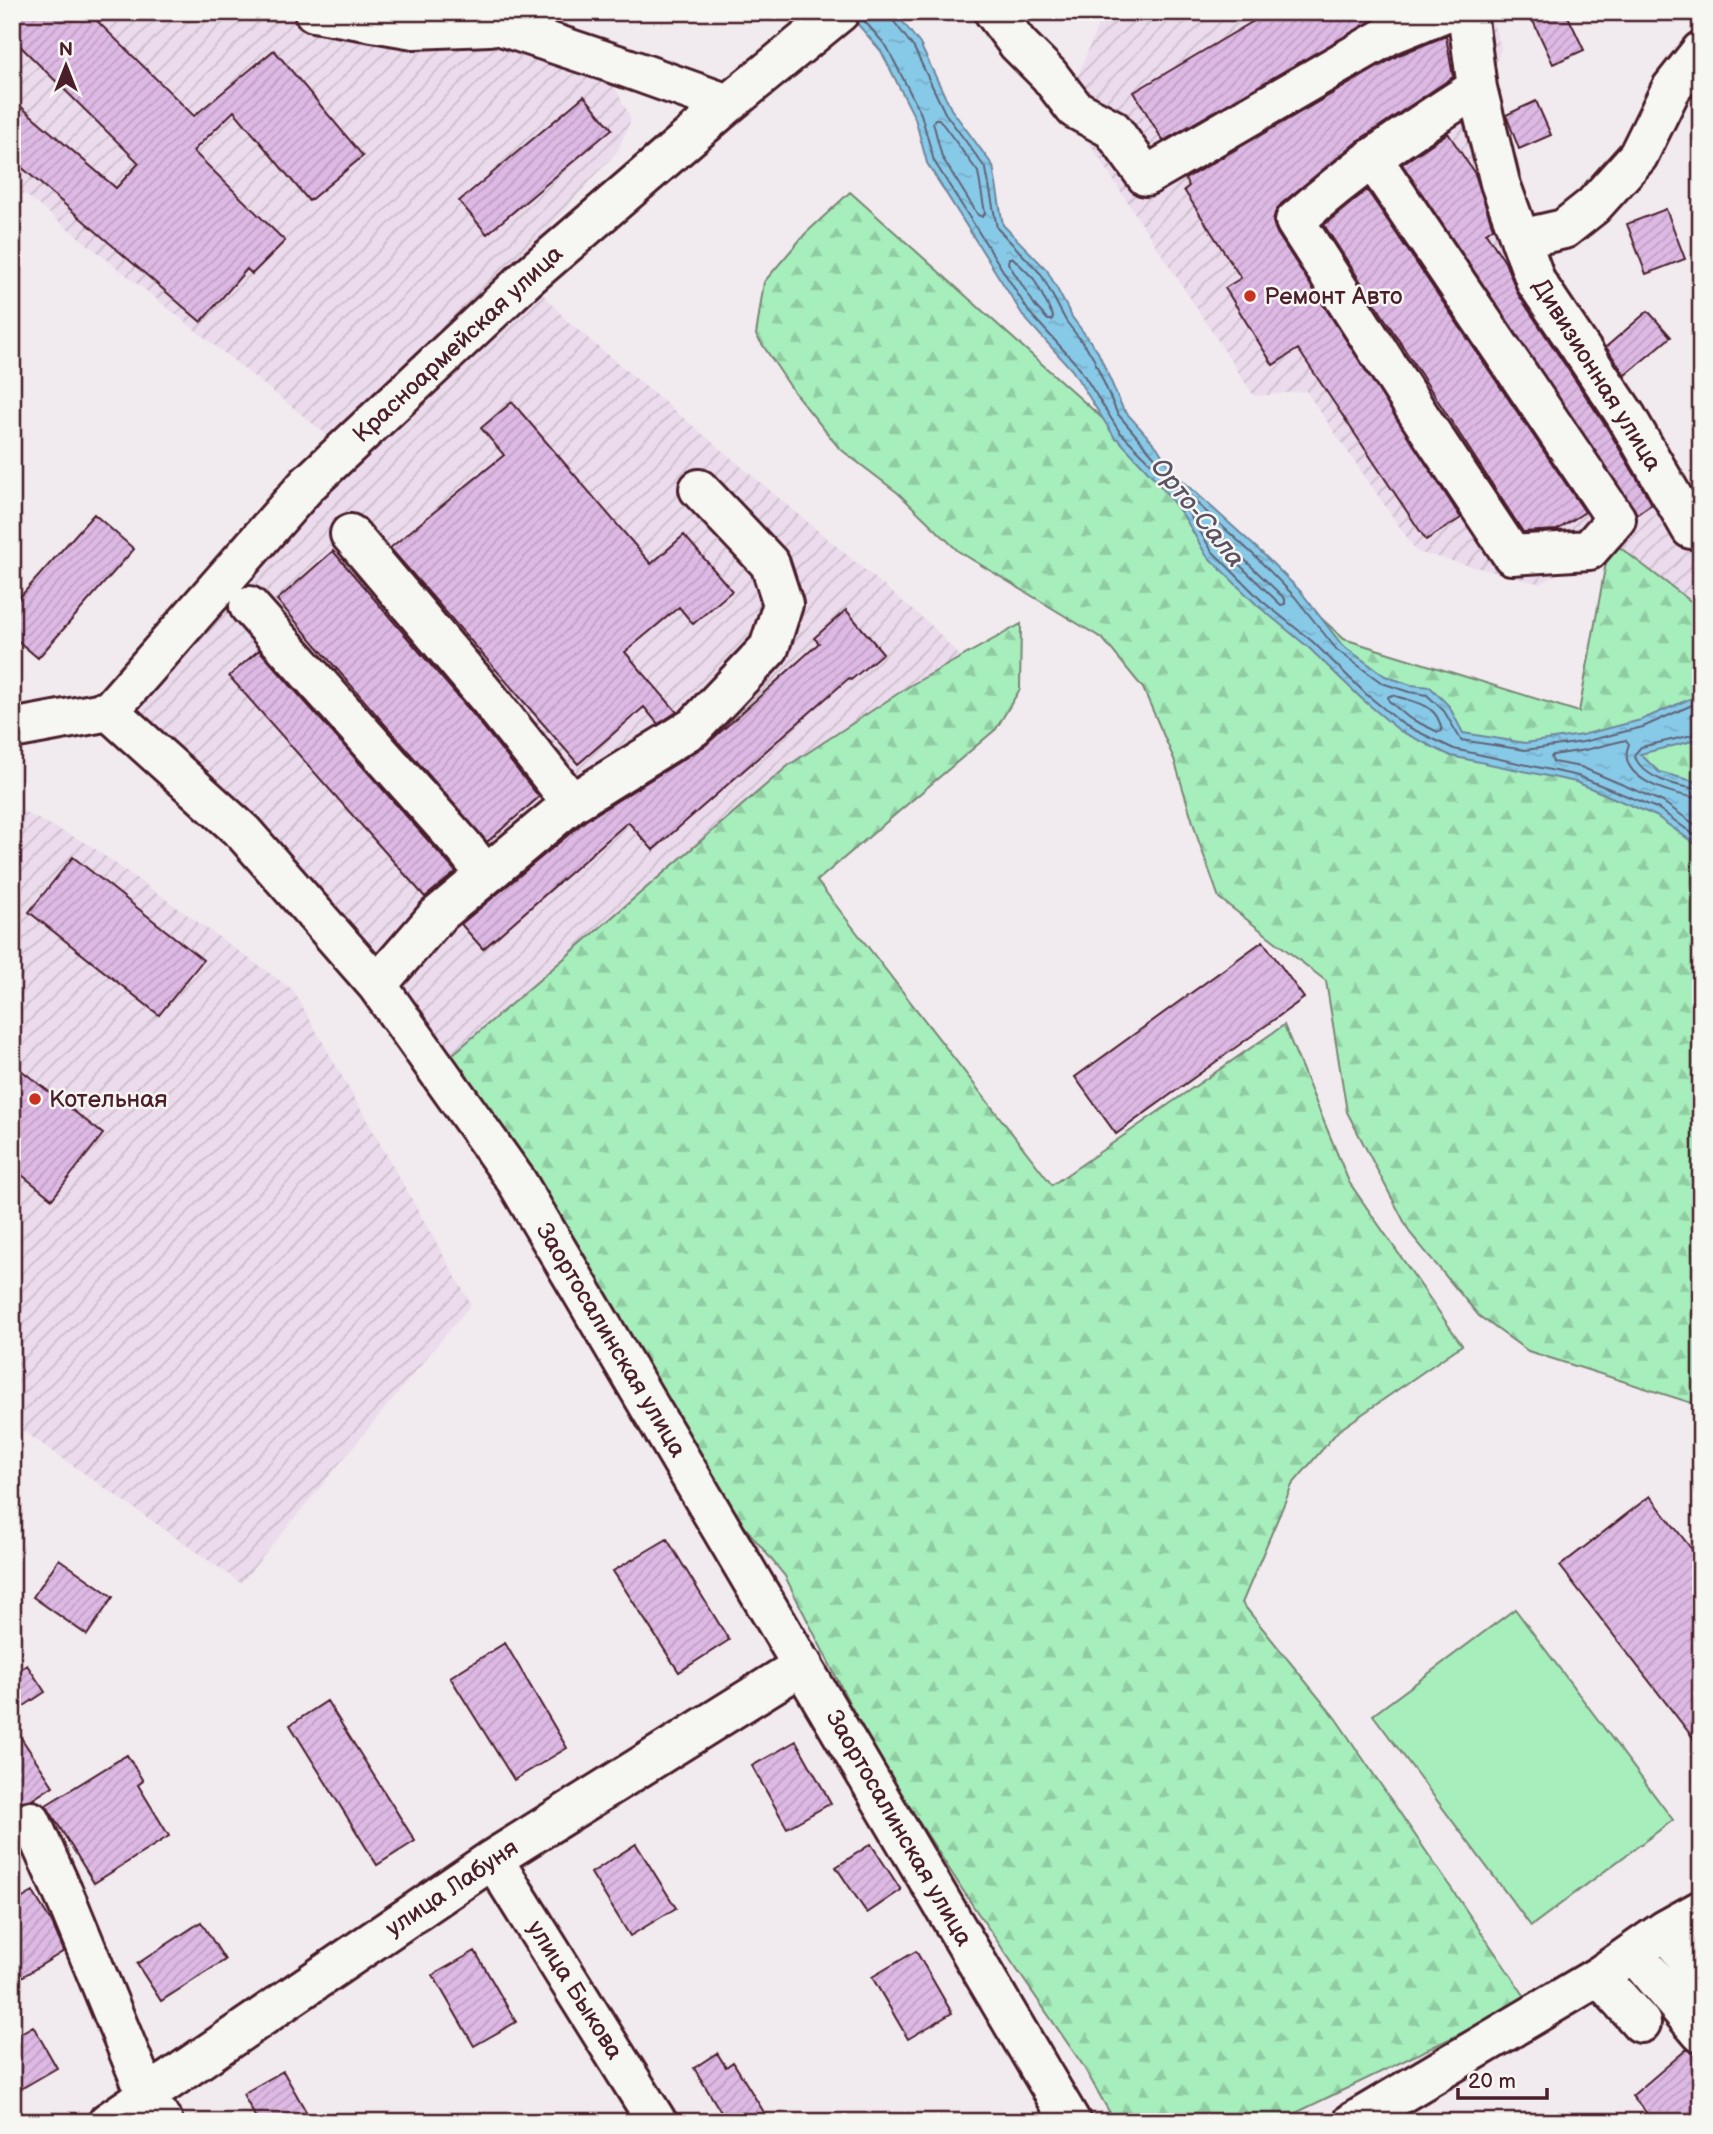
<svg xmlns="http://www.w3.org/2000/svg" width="1713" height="2134" font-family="'Balsamiq Sans',sans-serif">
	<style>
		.industrial { fill: url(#industrial-furrows) }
		.forest { fill: url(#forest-firs); stroke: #788674; stroke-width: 2 }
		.pitch { fill: #a6eebc; stroke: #788674; stroke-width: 2 }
		.water { fill: url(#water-ripples); stroke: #6f869c; stroke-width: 2 }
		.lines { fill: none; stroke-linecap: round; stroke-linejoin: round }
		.shore { stroke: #626377; stroke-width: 2 }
		.building { fill: url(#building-hatch); stroke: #4a1f2b; stroke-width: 2 }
		.minor-casing { stroke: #4a1f2b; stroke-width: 44 }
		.minor { stroke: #f6f6f2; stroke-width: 38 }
		.poi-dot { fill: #c8321e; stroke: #f6f6f2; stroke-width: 2.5 }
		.labels { text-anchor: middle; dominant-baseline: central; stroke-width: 5; stroke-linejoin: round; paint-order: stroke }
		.poi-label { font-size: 24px; fill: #4a1f2b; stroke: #f6f6f2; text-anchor: start }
		.street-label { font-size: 24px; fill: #4a1f2b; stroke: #f6f6f2 }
		.water-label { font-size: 26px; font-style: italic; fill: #5c5264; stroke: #f6f6f2 }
	</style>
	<defs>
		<pattern id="industrial-furrows" width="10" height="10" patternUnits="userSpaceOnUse" patternTransform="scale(1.75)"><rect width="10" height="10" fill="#ebdbec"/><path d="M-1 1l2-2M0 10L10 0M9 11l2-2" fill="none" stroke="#cbbccb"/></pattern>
		<pattern id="forest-firs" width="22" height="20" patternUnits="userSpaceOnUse" patternTransform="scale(1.75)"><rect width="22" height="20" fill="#a6eebc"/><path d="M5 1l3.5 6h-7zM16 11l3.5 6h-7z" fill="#90cca2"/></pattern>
		<pattern id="water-ripples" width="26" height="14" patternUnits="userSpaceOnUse" patternTransform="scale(1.75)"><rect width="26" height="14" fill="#87cae8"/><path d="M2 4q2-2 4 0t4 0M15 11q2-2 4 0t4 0" fill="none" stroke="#76adc7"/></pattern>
		<pattern id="building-hatch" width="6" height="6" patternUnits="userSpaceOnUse" patternTransform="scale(1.75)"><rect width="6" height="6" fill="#ddb9e4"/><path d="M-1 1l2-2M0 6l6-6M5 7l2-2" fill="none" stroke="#bf9fc4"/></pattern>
	</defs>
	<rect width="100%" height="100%" fill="#f1eaef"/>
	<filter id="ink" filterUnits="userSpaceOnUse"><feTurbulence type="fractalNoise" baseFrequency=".0143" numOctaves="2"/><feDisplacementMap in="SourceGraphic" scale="14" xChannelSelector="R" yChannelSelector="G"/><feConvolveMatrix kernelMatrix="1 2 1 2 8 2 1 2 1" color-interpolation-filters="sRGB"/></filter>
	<g filter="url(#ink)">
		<!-- industrial -->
		<path class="industrial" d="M 12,12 L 270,12 L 411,37 L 487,33 L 607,72 L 631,119 L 618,150 L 516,264 L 331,438 L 12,184 Z
			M 1103,12 L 1489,12 L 1501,47 L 1490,84 L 1522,206 L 1577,319 L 1701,520 L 1701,594 L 1686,598 L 1610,540 L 1541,584 L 1417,552 L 1306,391 L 1254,396 L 1058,95 L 1075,83 Z
			M 528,277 L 566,320 L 932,626 L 961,657 L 852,724 L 439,1067 L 109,711 Z
			M 12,806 L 88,844 L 293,990 L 471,1304 L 241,1583 L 12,1423 Z"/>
		<!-- forest -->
		<path class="forest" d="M 850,192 L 1102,418 L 1344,639 L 1579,712 L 1610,540 L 1701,609 L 1701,1406 L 1528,1351 L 1479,1316 L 1410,1233 L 1347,1112 L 1326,981 L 1219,898 L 1198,839 L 1174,759 L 1143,688 L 1103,639 L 958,551 L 898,493 L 839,448 L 794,392 L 756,335 L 764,282 L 805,234 Z
			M 1021,624 L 1020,689 L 996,729 L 817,881 L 1052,1185 L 1284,1025 L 1349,1182 L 1462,1345 L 1338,1431 L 1292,1485 L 1242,1603 L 1336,1719 L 1528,2001 L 1277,2122 L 1115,2122 L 1082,2064 L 973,1906 L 874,1752 L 785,1576 L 667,1432 L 438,1067 L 789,765 L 911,685 Z"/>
		<!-- pitch -->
		<path class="pitch" d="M 1515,1609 L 1673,1820 L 1531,1926 L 1373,1715 Z"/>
		<!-- water -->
		<path class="water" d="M 847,12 L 895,12 L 920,44 L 951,109 L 993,166 L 1003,225 L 1047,270 L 1072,317 L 1098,352 L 1123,409 L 1157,447 L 1172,471 L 1261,552 L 1301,592 L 1342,645 L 1385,676 L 1411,685 L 1430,687 L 1449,706 L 1463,733 L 1525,743 L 1582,735 L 1641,720 L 1701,694 L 1701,739 L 1640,754 L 1659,772 L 1701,783 L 1701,848 L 1656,816 L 1576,782 L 1451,756 L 1400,731 L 1362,699 L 1308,647 L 1258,606 L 1206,555 L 1185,518 L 1156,480 L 1118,439 L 1115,438 L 1072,370 L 1024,317 L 927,163 L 915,118 L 881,51 Z"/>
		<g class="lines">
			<!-- shore -->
			<path class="shore" d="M 860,16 L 887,47 L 921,114 L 934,161 L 1029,312 L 1078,366 L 1119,431 L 1151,463 L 1155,464 L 1157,460 L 1117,413 L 1092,355 L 1066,321 L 1041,274 L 997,228 L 986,169 L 945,113 L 914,48 L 892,19 L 890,12
				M 935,119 L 939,119 L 978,172 L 985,213 L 983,217 L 978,215 L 942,157 L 933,122 Z
				M 1009,258 L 1013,258 L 1034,279 L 1053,316 L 1052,320 L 1048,320 L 1036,307 L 1008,263 Z
				M 1218,534 L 1285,599 L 1285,604 L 1281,605 L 1219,545 L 1215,538 Z
				M 1392,695 C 1415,703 1437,702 1442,731 L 1438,732 L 1409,718 L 1389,701 L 1388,697 Z
				M 1701,701 L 1643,727 L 1583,742 L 1525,750 L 1461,740 L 1444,711 L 1427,695 L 1409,692 L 1382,683 L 1337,650 L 1295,597 L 1256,557 L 1179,487 L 1173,488 L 1212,551 L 1262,601 L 1313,642 L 1366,694 L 1404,725 L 1454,749 L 1578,776 L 1659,809 L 1701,840
				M 1701,733 L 1641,747 L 1634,755 C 1643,779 1678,787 1701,789
				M 1701,798 C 1675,796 1614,779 1629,744 L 1626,740 L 1585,750 L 1553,755 L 1551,757 L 1553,762 L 1581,767 L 1663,802 L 1701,829"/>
		</g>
		<!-- building -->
		<path class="building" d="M 12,12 L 88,12 L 194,116 L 274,50 L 363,156 L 309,201 L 234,111 L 193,151 L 285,241 L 252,274 L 247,269 L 201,322 L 12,159 L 12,99 L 116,188 L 139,163 L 12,38 Z
			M 1269,12 L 1387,12 L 1163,141 L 1134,92 Z
			M 1546,12 L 1566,12 L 1584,50 L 1553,64 L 1532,19 Z
			M 1446,36 L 1453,77 L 1359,140 L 1325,168 L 1281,204 L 1275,213 L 1273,222 L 1277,233 L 1461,518 L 1426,540 L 1298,349 L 1273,365 L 1225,288 L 1241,278 L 1184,190 L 1189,186 L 1185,179 L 1399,55 Z
			M 584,96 L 612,129 L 487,234 L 459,201 Z
			M 1536,101 L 1551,135 L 1519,149 L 1506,115 Z
			M 1448,133 L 1475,174 L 1493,228 L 1486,233 L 1505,262 L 1518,294 L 1607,428 L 1652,504 L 1637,514 L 1402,164 Z
			M 1367,190 L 1585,512 L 1557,530 L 1523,532 L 1324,225 Z
			M 1666,209 L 1685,259 L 1646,274 L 1627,224 Z
			M 1648,311 L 1671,337 L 1625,375 L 1606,347 Z
			M 512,402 L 651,564 L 684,535 L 732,591 L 693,624 L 679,607 L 625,652 L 677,712 L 658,724 L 644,707 L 578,764 L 390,548 L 504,455 L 481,428 Z
			M 94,514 L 134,549 L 38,658 L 12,636 L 12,606 Z
			M 333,551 L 472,713 L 539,797 L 487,842 L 277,600 Z
			M 846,610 L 883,653 L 851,680 L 849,678 L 653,850 L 628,822 L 483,949 L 461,924 L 585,821 L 706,745 L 819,643 L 814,638 Z
			M 259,650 L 456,872 L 425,897 L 229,676 Z
			M 73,857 L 203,960 L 159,1015 L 29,912 Z
			M 1263,941 L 1304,998 L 1116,1134 L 1075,1077 Z
			M 12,1063 L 103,1134 L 52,1199 L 12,1167 Z
			M 1650,1496 L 1701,1561 L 1701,1748 L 1560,1566 Z
			M 667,1539 L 729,1640 L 679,1672 L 613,1571 Z
			M 59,1559 L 113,1597 L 87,1635 L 33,1597 Z
			M 505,1643 L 567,1748 L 514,1780 L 450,1677 Z
			M 27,1665 L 45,1692 L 12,1714 L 12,1675 Z
			M 327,1701 L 415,1841 L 377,1865 L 290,1725 Z
			M 12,1724 L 53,1786 L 33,1799 L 22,1801 L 12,1811 Z
			M 796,1741 L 831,1803 L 787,1828 L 752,1766 Z
			M 127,1755 L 143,1781 L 138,1785 L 169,1836 L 94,1883 L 46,1805 Z
			M 636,1844 L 676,1908 L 630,1936 L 591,1873 Z
			M 871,1844 L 901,1890 L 867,1913 L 836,1867 Z
			M 33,1892 L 52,1923 L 64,1951 L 12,1983 L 12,1904 Z
			M 201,1922 L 225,1960 L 161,2001 L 137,1964 Z
			M 475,1951 L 516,2022 L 474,2046 L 433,1975 Z
			M 916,1951 L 952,2013 L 908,2039 L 872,1977 Z
			M 33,2026 L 57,2068 L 12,2094 L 12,2038 Z
			M 1687,2049 L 1701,2058 L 1701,2122 L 1654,2122 L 1632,2096 Z
			M 717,2053 L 726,2067 L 733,2062 L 770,2122 L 727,2122 L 694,2068 Z
			M 283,2071 L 312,2122 L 258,2122 L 243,2094 Z"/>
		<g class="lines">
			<defs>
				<path id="minor" d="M 314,12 L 414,29 L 489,26
					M 459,12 L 627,68 L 728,104
					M 994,12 L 1018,44 L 1049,75 L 1075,109 L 1112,129 L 1146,176 L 1389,35 L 1446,12
					M 1467,12 L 1477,88 L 1500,183 L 1536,282 L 1626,416 L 1691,529
					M 1372,158 L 1616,519 L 1589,550 L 1512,555 L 1421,418 L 1295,221 C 1352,170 1412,129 1477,88
					M 1520,239 L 1564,229 L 1593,206 L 1638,156 L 1671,89 L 1701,51
					M 350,534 L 489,699 L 572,803
					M 249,606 L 463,846 L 486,875
					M 109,711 L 308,484 L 327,466 L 528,277 L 728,104 L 840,12
					M 12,729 L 109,711 L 243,832 L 377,985 L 517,1182 L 1071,2122
					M 377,985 L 437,916 L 572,803 L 694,727 L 769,648 L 783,604 L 770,564 L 699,489
					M 31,1821 L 68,1904 L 147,2096 L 163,2122
					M 493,1859 L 657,2122
					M 1701,1910 L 1665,1930 L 1701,1976
					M 1633,1953 L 1701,2033
					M 1599,1976 L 1641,2023
					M 108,2122 L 493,1859 L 803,1665
					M 1353,2122 L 1599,1976 L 1665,1930"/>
			</defs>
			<!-- minor casing -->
			<use href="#minor" class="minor-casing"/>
			<!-- minor -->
			<use href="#minor" class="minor"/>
		</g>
	</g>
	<!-- markers -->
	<g class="poi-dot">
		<circle cx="1250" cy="296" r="7"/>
		<circle cx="35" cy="1099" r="7"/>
	</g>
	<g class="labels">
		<!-- poi labels -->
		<g class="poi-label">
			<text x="1264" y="296">Ремонт Авто</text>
			<text x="49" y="1099">Котельная</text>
		</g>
		<!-- street labels -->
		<g class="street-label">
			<text transform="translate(458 344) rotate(-43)">Красноармейская улица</text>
			<text transform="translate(1597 375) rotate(58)">Дивизионная улица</text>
			<text transform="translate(611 1340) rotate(59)">Заортосалинская улица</text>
			<text transform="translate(899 1828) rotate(60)">Заортосалинская улица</text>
			<text transform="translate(452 1888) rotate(-34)">улица Лабуня</text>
			<text transform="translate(575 1990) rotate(58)">улица Быкова</text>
		</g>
		<!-- water labels -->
		<g class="water-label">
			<text transform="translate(1197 513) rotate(51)">Орто-Сала</text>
		</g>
	</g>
	<!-- margin -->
	<rect width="1713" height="2134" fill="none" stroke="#f6f6f2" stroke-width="42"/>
	<rect x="21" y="21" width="1671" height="2092" fill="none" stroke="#4a1f2b" stroke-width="2.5" filter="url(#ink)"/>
	<!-- north arrow -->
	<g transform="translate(66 66)" stroke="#f6f6f2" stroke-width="5" paint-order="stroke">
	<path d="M0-5L12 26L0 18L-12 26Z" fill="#4a1f2b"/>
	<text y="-10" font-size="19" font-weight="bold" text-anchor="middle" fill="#4a1f2b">N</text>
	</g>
	<!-- scale -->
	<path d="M1458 2088v10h89v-10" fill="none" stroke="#4a1f2b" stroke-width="3.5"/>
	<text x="1468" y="2088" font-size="21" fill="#4a1f2b" stroke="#f6f6f2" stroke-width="5" paint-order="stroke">20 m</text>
</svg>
